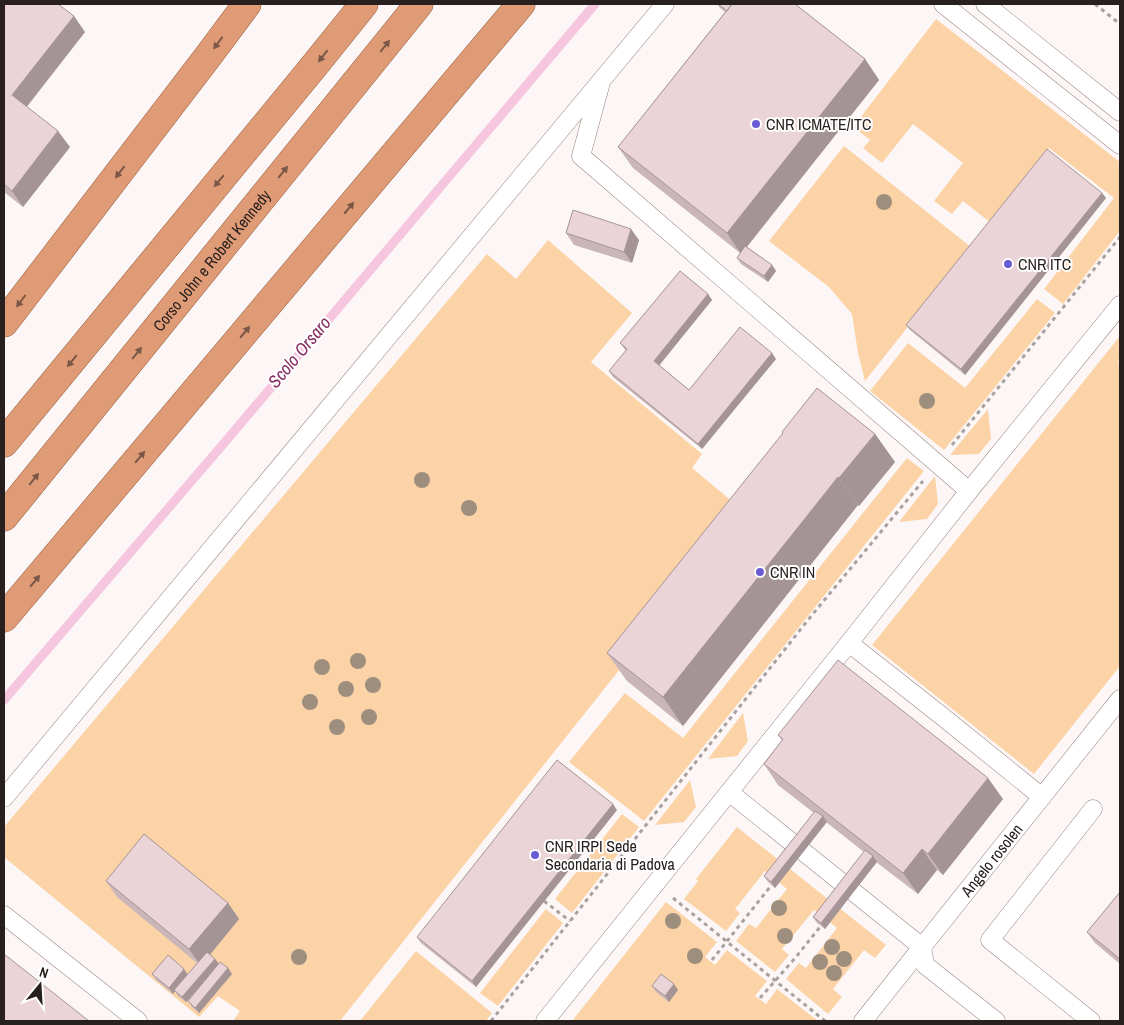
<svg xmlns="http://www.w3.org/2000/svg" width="1124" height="1025" font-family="'Archivo Narrow',sans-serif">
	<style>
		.green { fill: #fcd3a6 }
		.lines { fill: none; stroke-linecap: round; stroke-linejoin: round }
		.stream { stroke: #f6c5de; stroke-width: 9 }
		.service-casing { stroke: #9a8582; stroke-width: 19 }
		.trunk-casing { stroke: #986041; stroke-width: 29 }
		.path { stroke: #a7a1a0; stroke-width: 3; stroke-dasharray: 4 4; stroke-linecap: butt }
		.service { stroke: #fff; stroke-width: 18 }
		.trunk { stroke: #de9b76; stroke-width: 28 }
		.tree { fill: #9e8e7e }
		.wall { fill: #cab6b9 }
		.shaded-wall { fill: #a49496 }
		.building { fill: #ebd4d7; stroke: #a49496 }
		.oneway { fill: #7a5746 }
		.poi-dot { fill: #6a5bd5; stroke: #fff; stroke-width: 2 }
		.labels { text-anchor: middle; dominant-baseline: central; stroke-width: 4; stroke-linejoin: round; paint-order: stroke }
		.poi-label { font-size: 16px; fill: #28201f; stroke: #fff; text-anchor: start }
		.street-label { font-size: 16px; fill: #28201f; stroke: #fff }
		.water-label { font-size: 18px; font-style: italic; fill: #862c62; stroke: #fff }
	</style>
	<rect width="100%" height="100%" fill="#fcf7f6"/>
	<!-- green -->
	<path class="green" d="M 936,19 L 1120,162 L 1120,231 L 1063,304 L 1044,289 L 1114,198 L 1049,148 L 991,223 L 963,201 L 952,214 L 934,201 L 963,163 L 913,124 L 882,163 L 863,148 L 870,140 L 853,127 Z
		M 844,146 L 971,247 L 865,381 L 858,353 L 852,314 L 829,287 L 769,241 Z
		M 548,240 L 632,313 L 591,362 L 702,454 L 692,468 L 745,512 L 340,1021 L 233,1021 L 240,1011 L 218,996 L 199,1017 L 4,857 L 4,827 L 487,254 L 516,279 Z
		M 1037,299 L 1055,313 L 944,450 L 870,391 L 908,343 L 965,388 Z
		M 1120,336 L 1120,358 L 1118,361 L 1120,363 L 1120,666 L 1034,774 L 872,645 Z
		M 988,409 L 991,439 L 979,454 L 950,455 Z
		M 907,458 L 924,471 L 644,821 L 569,762 L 625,693 L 683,738 Z
		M 935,476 L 938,504 L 927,519 L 899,522 Z
		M 743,713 L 748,741 L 737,756 L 708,759 Z
		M 690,780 L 696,807 L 684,822 L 655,825 Z
		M 622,814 L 639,827 L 572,913 L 555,899 Z
		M 737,827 L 886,945 L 875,958 L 864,950 L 833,989 L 842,997 L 828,1014 L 786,979 L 799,963 L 806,968 L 837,928 L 814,910 L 782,949 L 789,955 L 775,972 L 736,941 L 749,924 L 756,928 L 787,889 L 765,871 L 735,909 L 740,913 L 726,931 L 684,899 L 698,881 L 696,879 Z
		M 666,902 L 717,942 L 705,957 L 715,965 L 727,950 L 767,981 L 755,996 L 766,1004 L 777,989 L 818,1021 L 572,1021 Z
		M 546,909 L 563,923 L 498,1006 L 480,993 Z
		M 416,951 L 492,1013 L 486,1021 L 360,1021 Z"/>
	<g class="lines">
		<!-- stream -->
		<path class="stream" d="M 4,700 L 225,442 L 595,4"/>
		<defs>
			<g id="service">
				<path d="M 943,4 L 1120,145"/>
				<path d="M 985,4 L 1120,112"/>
				<path d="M 600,86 L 581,156 L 969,491"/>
				<path d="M 849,643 L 943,717 L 1042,797"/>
				<path d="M 729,792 L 922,947 L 925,965 L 996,1021"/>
				<path d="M 4,798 L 665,4"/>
				<path d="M 4,915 L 138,1021"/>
				<path d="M 545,1021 L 849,643 L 969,491 L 1120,305"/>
				<path id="s1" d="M 863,1021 L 1120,699"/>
				<path d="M 1091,1021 L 990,940 L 1093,809"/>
			</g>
			<g id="trunk">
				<path d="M 4,323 L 209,55 L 247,4"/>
				<path d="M 4,443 L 314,66 L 364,4"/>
				<path id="s2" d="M 4,517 L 419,4"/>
				<path d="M 4,618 L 521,4"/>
			</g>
		</defs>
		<!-- service casing -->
		<use href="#service" class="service-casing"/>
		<!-- trunk casing -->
		<use href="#trunk" class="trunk-casing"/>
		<!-- path -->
		<path class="path" d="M 1095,4 L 1120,24
			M 952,445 L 1120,237
			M 673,898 L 825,1021
			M 544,901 L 570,921
			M 712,960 L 774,882
			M 760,998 L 796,957 L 824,922
			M 491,1021 L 812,615 L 923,481"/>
		<!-- service -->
		<use href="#service" class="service"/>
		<!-- trunk -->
		<use href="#trunk" class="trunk"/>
	</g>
	<!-- trees -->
	<g class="tree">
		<circle cx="884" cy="202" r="8"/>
		<circle cx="927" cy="401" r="8"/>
		<circle cx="422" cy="480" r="8"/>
		<circle cx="469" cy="508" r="8"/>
		<circle cx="358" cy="661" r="8"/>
		<circle cx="322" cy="667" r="8"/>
		<circle cx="373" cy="685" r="8"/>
		<circle cx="346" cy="689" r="8"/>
		<circle cx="310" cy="702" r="8"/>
		<circle cx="369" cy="717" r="8"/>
		<circle cx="337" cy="727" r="8"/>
		<circle cx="779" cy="908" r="8"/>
		<circle cx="673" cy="921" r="8"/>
		<circle cx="785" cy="936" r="8"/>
		<circle cx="832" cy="947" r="8"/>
		<circle cx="695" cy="956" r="8"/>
		<circle cx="299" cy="957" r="8"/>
		<circle cx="844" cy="959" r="8"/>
		<circle cx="820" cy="962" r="8"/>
		<circle cx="834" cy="973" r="8"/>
	</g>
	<!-- wall -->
	<path class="wall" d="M 4,4 L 85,32 L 27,107 L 70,147 L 23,207 L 4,192 Z
		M 717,4 L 795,4 L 865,59 L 879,80 L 747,247 L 772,265 L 776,271 L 768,282 L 741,264 L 737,258 L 740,253 L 633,168 L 618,147 L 725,12 L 720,8 Z
		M 1102,193 L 1106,198 L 965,375 L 910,330 L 906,325 Z
		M 566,233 L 639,240 L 632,263 L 574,245 Z
		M 708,294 L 712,300 L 659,365 L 689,390 L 776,359 L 702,449 L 613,377 L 609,371 L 626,351 L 620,343 Z
		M 875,434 L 895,462 L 859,506 L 858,505 L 683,726 L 627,681 L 607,653 Z
		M 778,735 L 1003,799 L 943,875 L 937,870 L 918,894 L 876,862 L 825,929 L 817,923 L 813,917 L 864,852 L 826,822 L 775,888 L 768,882 L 764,876 L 814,813 L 778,785 L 764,764 L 782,740 Z
		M 617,810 L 476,987 L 421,943 L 417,937 Z
		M 106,881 L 228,903 L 239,919 L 210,954 L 215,959 L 219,964 L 228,968 L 232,974 L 199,1013 L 192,1007 L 188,1001 L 186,1002 L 178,996 L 175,991 L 173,994 L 156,980 L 152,974 L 188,974 L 197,963 L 117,897 Z
		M 1120,892 L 1120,964 L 1095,943 L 1087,932 Z
		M 652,986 L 678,990 L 669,1002 L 656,992 Z"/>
	<!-- shaded-wall -->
	<path class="shaded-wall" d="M 74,16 L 85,32 L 23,111 L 12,95 Z
		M 865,59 L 879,80 L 741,254 L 727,233 Z
		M 58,131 L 70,147 L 23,207 L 12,191 Z
		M 1102,193 L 1106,198 L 965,375 L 961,369 Z
		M 631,229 L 639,240 L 632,263 L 624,252 Z
		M 772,265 L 776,271 L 768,282 L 764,276 Z
		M 708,294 L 712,300 L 658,367 L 654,361 Z
		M 772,353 L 776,359 L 702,449 L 698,444 Z
		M 875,434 L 895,462 L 859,506 L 839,478 Z
		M 838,477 L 858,505 L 683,726 L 663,697 Z
		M 988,778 L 1003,799 L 943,875 L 928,854 Z
		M 613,804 L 617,810 L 476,987 L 472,981 Z
		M 823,816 L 827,822 L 775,888 L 771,882 Z
		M 922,849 L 937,870 L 918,894 L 903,873 Z
		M 873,856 L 877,862 L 825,929 L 821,923 Z
		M 228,903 L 239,919 L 201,966 L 189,949 Z
		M 215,959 L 219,964 L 186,1002 L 182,997 Z
		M 228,968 L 232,974 L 199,1013 L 195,1008 Z
		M 184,969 L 188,975 L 173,994 L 169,988 Z
		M 674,984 L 678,990 L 669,1002 L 665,996 Z"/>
	<!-- building -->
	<path class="building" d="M 4,4 L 58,4 L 74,16 L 12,95 L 58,131 L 12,191 L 4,184 Z
		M 718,4 L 732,4 L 727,11 Z
		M 732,4 L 795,4 L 865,59 L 727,233 L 618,147 Z
		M 1047,149 L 1102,193 L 961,369 L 906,325 Z
		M 573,210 L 631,229 L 624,252 L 566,233 Z
		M 745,246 L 772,265 L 764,276 L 737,258 Z
		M 680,271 L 708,294 L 654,361 L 689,390 L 740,327 L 772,353 L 698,444 L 609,371 L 627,349 L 620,343 Z
		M 817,388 L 875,434 L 839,478 L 838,477 L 663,697 L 607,653 L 783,433 L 782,432 Z
		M 838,660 L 988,778 L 928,854 L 922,849 L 903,873 L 764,764 L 783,739 L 778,735 Z
		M 557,760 L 613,804 L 472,981 L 417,937 Z
		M 815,811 L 823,816 L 771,882 L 764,876 Z
		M 144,834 L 228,903 L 189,949 L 106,881 Z
		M 865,850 L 873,856 L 821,923 L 813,917 Z
		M 1120,892 L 1120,959 L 1087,932 Z
		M 207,952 L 215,959 L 182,997 L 174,990 Z
		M 4,954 L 89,1021 L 4,1021 Z
		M 168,955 L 184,969 L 169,988 L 152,974 Z
		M 220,962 L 228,968 L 195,1008 L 188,1001 Z
		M 661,974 L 674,984 L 665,996 L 652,986 Z"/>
	<!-- one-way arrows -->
	<defs><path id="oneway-solid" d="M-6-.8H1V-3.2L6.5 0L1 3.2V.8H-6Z" transform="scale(1.25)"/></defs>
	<g class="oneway">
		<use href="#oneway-solid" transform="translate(218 43) rotate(126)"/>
		<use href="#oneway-solid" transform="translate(385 46) rotate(-51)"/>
		<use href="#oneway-solid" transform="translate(323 56) rotate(128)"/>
		<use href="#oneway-solid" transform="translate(120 172) rotate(128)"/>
		<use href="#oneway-solid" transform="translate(283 172) rotate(-51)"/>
		<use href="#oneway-solid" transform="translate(219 181) rotate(130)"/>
		<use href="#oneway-solid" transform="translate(349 208) rotate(-50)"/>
		<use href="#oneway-solid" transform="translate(21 301) rotate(127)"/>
		<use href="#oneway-solid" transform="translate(245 332) rotate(-50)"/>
		<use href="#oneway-solid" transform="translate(137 353) rotate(-51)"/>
		<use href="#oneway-solid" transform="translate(72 361) rotate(129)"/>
		<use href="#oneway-solid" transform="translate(140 457) rotate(-50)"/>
		<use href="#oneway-solid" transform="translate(34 479) rotate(-51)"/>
		<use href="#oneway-solid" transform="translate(35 581) rotate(-50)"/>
	</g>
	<!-- markers -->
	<g class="poi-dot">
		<circle cx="756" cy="124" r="5"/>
		<circle cx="1008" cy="264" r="5"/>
		<circle cx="760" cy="572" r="5"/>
		<circle cx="535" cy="855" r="5"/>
	</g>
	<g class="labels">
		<!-- poi labels -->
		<g class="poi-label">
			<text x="766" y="124">CNR ICMATE/ITC</text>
			<text x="1018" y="264">CNR ITC</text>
			<text x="770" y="572">CNR IN</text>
			<text x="545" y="846">CNR IRPI Sede<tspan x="545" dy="18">Secondaria di Padova</tspan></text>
		</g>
		<!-- street labels -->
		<g class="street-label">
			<text stroke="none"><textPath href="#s2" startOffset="330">Corso John e Robert Kennedy</textPath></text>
			<text stroke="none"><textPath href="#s1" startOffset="206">Angelo rosolen</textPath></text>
		</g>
		<!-- water labels -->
		<g class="water-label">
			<text transform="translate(299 352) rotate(-50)">Scolo Orsaro</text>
		</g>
	</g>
	<!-- border -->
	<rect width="1124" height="1025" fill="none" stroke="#28201f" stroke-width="10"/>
	<!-- north arrow -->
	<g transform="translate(40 985) rotate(18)" stroke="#ffffff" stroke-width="4" paint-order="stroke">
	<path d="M0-4L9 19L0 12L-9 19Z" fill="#28201f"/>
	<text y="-8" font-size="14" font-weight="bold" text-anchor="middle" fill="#28201f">N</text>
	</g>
</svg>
